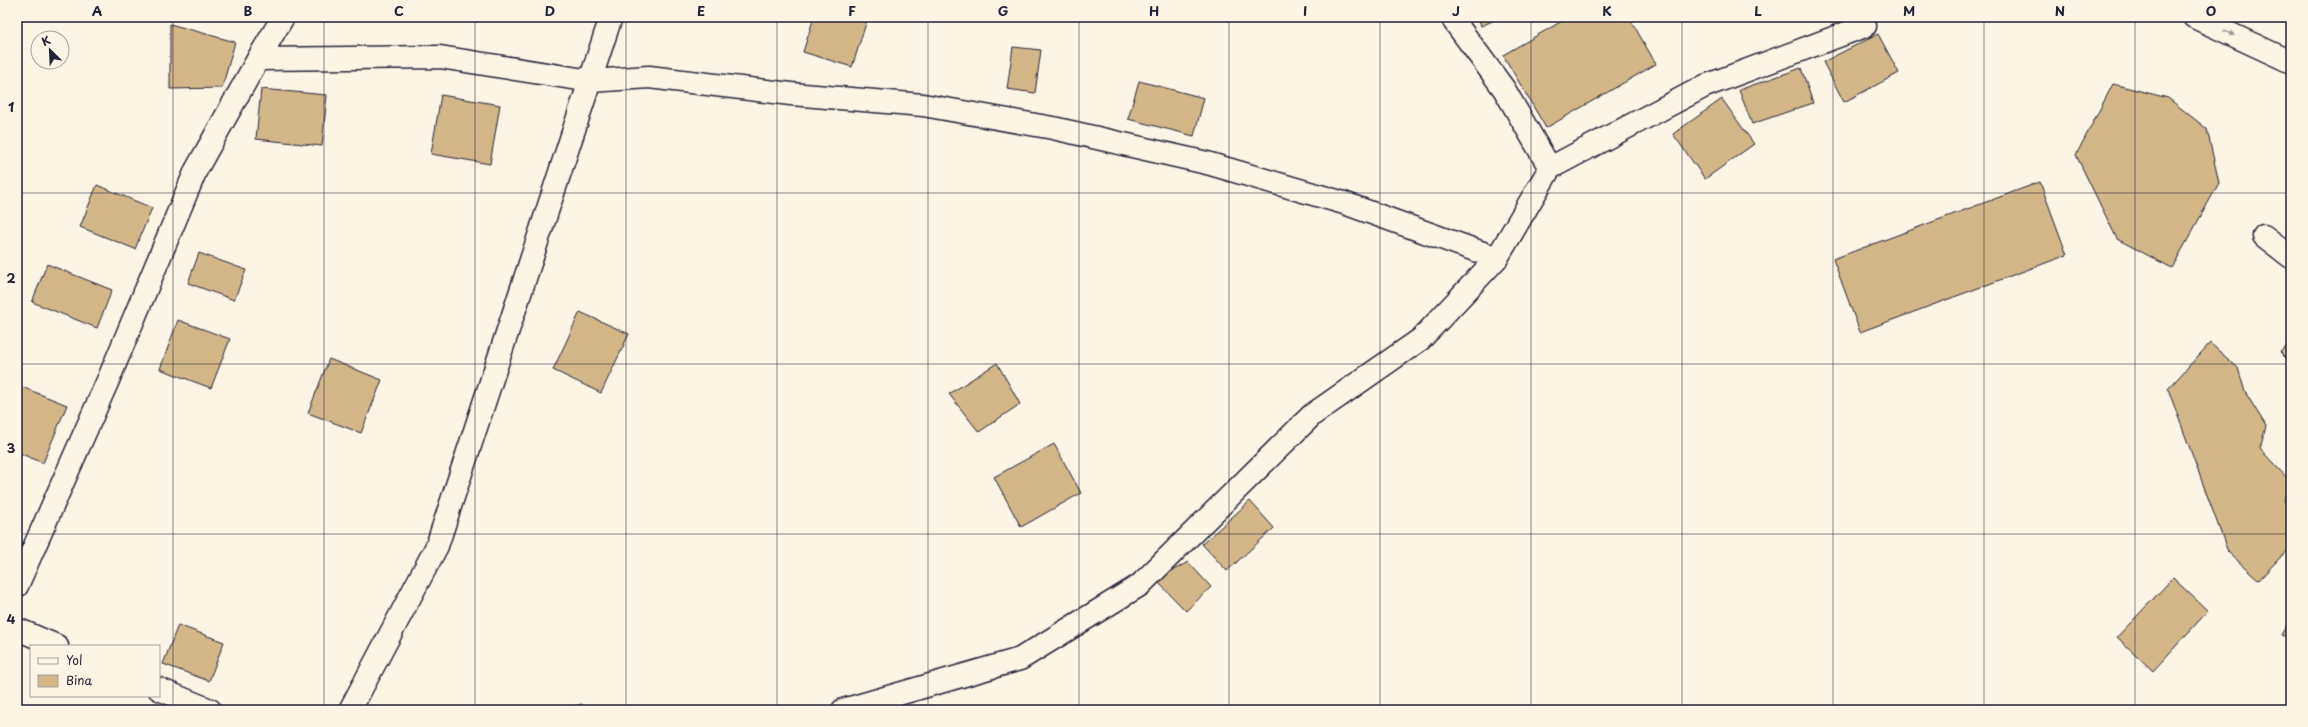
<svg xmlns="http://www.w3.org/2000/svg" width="2308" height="727" font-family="'Playpen Sans',sans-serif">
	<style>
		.building { fill: #d3b788; stroke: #22223b }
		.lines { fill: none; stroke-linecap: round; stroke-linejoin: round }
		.minor-casing { stroke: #22223b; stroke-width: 25 }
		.tertiary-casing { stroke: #22223b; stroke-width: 25 }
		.secondary-casing { stroke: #22223b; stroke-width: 25 }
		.minor { stroke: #fcf5e5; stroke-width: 22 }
		.tertiary { stroke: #fcf5e5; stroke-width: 22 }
		.secondary { stroke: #fcf5e5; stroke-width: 22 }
		.oneway { fill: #9a9698 }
		.grid { fill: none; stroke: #22223b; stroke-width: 1; stroke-opacity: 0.55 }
		.neatline { fill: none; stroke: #22223b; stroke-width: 1.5 }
		.grid-label { font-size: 13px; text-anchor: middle; font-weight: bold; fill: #22223b }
	</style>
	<rect width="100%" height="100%" fill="#fcf5e5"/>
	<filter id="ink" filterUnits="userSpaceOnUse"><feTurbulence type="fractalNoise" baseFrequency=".025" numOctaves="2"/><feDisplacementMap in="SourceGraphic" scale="8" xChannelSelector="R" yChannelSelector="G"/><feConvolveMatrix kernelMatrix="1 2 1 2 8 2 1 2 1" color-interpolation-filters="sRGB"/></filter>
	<g filter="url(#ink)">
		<!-- building -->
		<path class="building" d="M 814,17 L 868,17 L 852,67 L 803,52 Z
			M 1478,17 L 1502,17 L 1481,26 Z
			M 1569,17 L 1629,17 L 1656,64 L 1546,128 L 1503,55 Z
			M 170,24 L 235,42 L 222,88 L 170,89 Z
			M 1878,34 L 1899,73 L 1844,102 L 1823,62 Z
			M 1013,47 L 1041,50 L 1035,93 L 1007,89 Z
			M 1801,68 L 1813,103 L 1752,124 L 1739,90 Z
			M 1139,81 L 1204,98 L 1194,136 L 1128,119 Z
			M 2113,84 L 2168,98 L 2207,129 L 2219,183 L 2172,268 L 2117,239 L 2076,155 Z
			M 261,89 L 327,95 L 322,146 L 256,139 Z
			M 441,95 L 500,105 L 490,164 L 431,154 Z
			M 1722,99 L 1754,144 L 1705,179 L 1673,134 Z
			M 2040,182 L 2067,255 L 1860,332 L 1833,259 Z
			M 97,185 L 152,208 L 135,249 L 80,227 Z
			M 199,253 L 246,270 L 234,300 L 188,283 Z
			M 47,264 L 112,290 L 97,328 L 32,302 Z
			M 580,312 L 629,334 L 601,393 L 553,370 Z
			M 178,320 L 230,339 L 211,388 L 160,369 Z
			M 2291,341 L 2291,363 L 2280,352 Z
			M 2210,343 L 2238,368 L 2245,392 L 2266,426 L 2260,449 L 2289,480 L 2284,501 L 2291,507 L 2291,546 L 2259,580 L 2228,552 L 2168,389 Z
			M 329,359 L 382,380 L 361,433 L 308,413 Z
			M 997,363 L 1020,404 L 979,432 L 949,394 Z
			M 17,385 L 67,405 L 43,463 L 17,452 Z
			M 1054,444 L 1081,493 L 1021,527 L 994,477 Z
			M 1250,501 L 1274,528 L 1227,571 L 1202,544 Z
			M 1188,562 L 1211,587 L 1186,611 L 1156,580 Z
			M 2173,578 L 2208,611 L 2153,671 L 2117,637 Z
			M 2291,619 L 2291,639 L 2282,635 Z
			M 178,625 L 224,642 L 209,681 L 163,664 Z
			M 582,704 L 584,710 L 561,710 Z"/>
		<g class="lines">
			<defs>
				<path id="minor" d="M 1453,17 L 1454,21 L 1504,89 L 1550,168
					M 258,59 L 283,17
					M 2264,236 L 2291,257
					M 17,586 L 109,378 L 196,170 L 258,59 L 440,57 L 591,81 L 649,77 L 791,94 L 923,105 L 1053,128 L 1207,163 L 1344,203 L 1497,258
					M 350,710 L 437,546 L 611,17
					M 843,710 L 1020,659 L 1140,585 L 1312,415 L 1421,339 L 1497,258 L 1550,168 L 1705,86 L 1865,26"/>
				<path id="tertiary" d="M 17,629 L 57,646
					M 159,689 L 210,710"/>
				<path id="secondary" d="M 2194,17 L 2291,62"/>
			</defs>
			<!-- minor casing -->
			<use href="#minor" class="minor-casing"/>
			<!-- tertiary casing -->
			<use href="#tertiary" class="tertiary-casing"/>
			<!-- secondary casing -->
			<use href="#secondary" class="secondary-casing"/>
			<!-- minor -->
			<use href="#minor" class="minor"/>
			<!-- tertiary -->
			<use href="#tertiary" class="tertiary"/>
			<!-- secondary -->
			<use href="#secondary" class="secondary"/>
		</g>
		<!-- one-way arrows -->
		<defs><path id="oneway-solid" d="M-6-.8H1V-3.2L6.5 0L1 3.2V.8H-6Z"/></defs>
		<use class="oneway" href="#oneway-solid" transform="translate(2229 33) rotate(25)"/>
	</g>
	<!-- grid -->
	<path class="grid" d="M 173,17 L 173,710M 324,17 L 324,710M 475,17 L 475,710M 626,17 L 626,710M 777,17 L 777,710M 928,17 L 928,710M 1079,17 L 1079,710M 1229,17 L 1229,710M 1380,17 L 1380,710M 1531,17 L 1531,710M 1682,17 L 1682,710M 1833,17 L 1833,710M 1984,17 L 1984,710M 2135,17 L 2135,710M 17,193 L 2291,193M 17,364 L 2291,364M 17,534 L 2291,534"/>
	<!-- margin -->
	<rect width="2308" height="727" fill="none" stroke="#fcf5e5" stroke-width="44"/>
	<!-- legend -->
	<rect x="30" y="645" width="130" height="52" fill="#fcf5e5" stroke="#a5a1a1"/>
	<rect x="38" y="658" width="20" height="6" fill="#fcf5e5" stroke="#a5a1a1"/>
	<text x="66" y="665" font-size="12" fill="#22223b">Yol</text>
	<rect x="38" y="675" width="20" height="12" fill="#d3b788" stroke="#a5a1a1"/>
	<text x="66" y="685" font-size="12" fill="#22223b">Bina</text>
	<!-- north arrow -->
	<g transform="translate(50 50) rotate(336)"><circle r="19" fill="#fcf5e5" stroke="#a5a1a1"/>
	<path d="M0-3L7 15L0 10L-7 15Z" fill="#22223b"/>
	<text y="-6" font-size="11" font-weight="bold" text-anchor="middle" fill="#22223b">K</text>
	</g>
	<rect x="22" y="22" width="2264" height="683" class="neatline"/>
	<g class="grid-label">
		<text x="97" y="16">A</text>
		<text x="248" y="16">B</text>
		<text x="399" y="16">C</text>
		<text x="550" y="16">D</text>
		<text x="701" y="16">E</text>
		<text x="852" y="16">F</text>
		<text x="1003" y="16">G</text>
		<text x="1154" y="16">H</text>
		<text x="1305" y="16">I</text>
		<text x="1456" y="16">J</text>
		<text x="1607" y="16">K</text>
		<text x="1758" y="16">L</text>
		<text x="1909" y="16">M</text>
		<text x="2060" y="16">N</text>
		<text x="2211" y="16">O</text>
		<text x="11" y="112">1</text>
		<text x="11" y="283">2</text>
		<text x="11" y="453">3</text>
		<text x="11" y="624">4</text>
	</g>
</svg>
